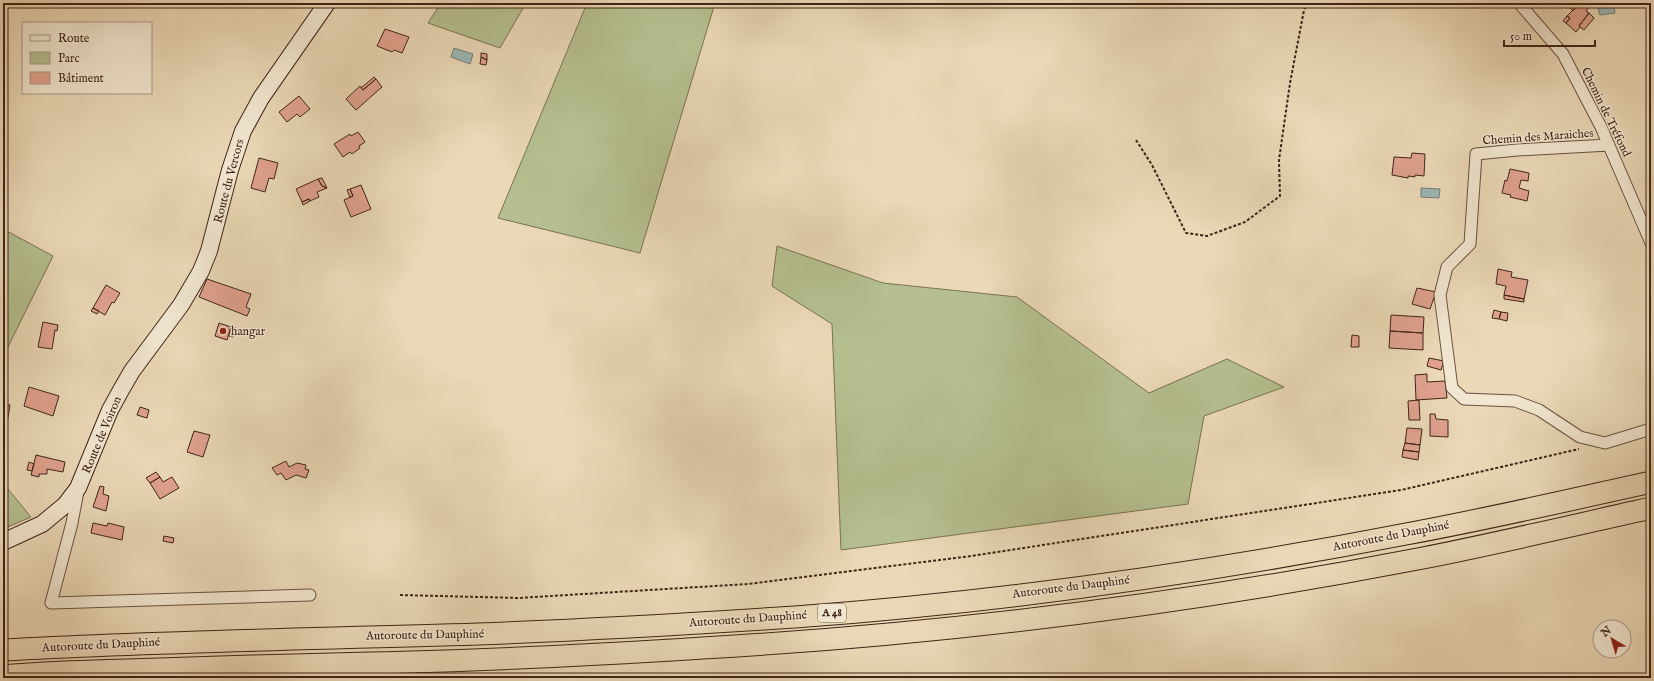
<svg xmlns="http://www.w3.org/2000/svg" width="1654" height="681" font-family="'IM FELL English',serif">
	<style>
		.green { fill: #b5bf90; stroke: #7a7254 }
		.water { fill: #9ab8b5; stroke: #767d76 }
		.building { fill: #e0a28e; stroke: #3f2418 }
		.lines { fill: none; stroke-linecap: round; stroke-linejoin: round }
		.service-casing { stroke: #6a5140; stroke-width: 8 }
		.minor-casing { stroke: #6a5140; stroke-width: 13 }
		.secondary-casing { stroke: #3f2418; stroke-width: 18 }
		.motorway-casing { stroke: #3f2418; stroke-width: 23 }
		.path { stroke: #3f2418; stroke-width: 2; stroke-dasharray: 3 2; stroke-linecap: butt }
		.service { stroke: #f1e6d0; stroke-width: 5.5 }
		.minor { stroke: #f1e6d0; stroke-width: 11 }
		.secondary { stroke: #f1e6d0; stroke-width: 16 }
		.motorway { stroke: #ead8b6; stroke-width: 21 }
		.poi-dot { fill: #8f2418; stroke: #f1e6d0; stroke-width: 1.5 }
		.labels { text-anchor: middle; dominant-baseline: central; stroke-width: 3; stroke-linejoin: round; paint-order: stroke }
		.shield { fill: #f1e6d0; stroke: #745e4f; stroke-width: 1 }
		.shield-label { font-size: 11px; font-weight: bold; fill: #3f2418 }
		.street-label { font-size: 12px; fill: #3f2418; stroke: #f1e6d0 }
		.poi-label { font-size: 12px; fill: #3f2418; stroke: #f1e6d0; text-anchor: start }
	</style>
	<rect width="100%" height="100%" fill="#ead8b6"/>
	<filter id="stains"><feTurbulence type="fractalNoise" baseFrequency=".005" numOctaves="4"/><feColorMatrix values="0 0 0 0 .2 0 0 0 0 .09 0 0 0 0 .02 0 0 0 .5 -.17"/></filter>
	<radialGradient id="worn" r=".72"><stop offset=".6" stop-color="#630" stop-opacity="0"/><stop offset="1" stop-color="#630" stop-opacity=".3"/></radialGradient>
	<!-- green -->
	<path class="green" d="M 441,3 L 526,3 L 500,48 L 428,23 Z
		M 587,3 L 715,3 L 640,253 L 498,218 Z
		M 3,229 L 53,256 L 3,357 Z
		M 777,246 L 883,283 L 1017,297 L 1149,393 L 1227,359 L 1284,387 L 1204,416 L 1188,504 L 841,550 L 832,324 L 772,286 Z
		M 3,483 L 31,517 L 3,529 Z"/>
	<!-- water -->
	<path class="water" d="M 1614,6 L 1615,13 L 1600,15 L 1598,8 Z
		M 454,48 L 473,54 L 470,64 L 451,57 Z
		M 1421,188 L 1440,189 L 1439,198 L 1421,197 Z"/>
	<!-- building -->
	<path class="building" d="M 1575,3 L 1592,4 L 1586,11 L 1589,13 L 1579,26 L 1580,27 L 1576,32 L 1566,23 L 1570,18 L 1567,16 L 1576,7 L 1573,5 Z
		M 1573,5 L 1576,7 L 1573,11 L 1570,8 Z
		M 1589,13 L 1594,18 L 1584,30 L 1579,26 Z
		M 1567,16 L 1570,18 L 1566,23 L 1563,21 Z
		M 385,29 L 409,37 L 402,53 L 394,50 L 392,52 L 377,46 Z
		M 481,53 L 487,54 L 487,60 L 481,57 Z
		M 481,57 L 487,60 L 486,65 L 480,64 Z
		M 374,77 L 376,79 L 363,90 L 361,88 Z
		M 376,79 L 382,87 L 356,110 L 346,99 L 360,86 L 363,90 Z
		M 299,96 L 310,109 L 300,117 L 297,114 L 287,122 L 279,112 Z
		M 358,132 L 365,142 L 359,146 L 360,148 L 352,154 L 350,152 L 343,157 L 334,144 L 350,134 L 351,136 Z
		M 1412,153 L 1425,154 L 1424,176 L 1415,175 L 1415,177 L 1408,176 L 1408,178 L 1392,175 L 1394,157 L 1411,158 Z
		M 259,158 L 278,163 L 274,179 L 269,178 L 265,192 L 251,188 Z
		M 1510,169 L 1529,173 L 1528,181 L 1521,180 L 1519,188 L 1529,191 L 1527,201 L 1510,197 L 1511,195 L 1502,193 L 1505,180 L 1507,181 Z
		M 322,178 L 327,188 L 322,186 L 318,179 Z
		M 318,179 L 322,186 L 327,188 L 317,192 L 319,197 L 310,201 L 309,199 L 302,202 L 296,189 Z
		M 361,185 L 371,209 L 351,217 L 344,200 L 353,196 L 350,189 Z
		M 350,189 L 353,196 L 350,197 L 347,190 Z
		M 309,199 L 310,201 L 303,205 L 302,202 Z
		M 1498,269 L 1512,272 L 1511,277 L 1528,280 L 1524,299 L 1504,295 L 1506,286 L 1496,284 Z
		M 207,279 L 251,294 L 246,307 L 250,309 L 247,316 L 199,297 Z
		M 106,285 L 120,293 L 114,303 L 112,302 L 105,315 L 93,308 Z
		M 1417,288 L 1436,292 L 1430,309 L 1412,304 Z
		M 1504,295 L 1524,299 L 1524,302 L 1504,299 Z
		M 93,308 L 99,311 L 97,314 L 91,311 Z
		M 1494,310 L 1501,312 L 1499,319 L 1492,318 Z
		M 1501,312 L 1508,313 L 1507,321 L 1499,319 Z
		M 1391,315 L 1424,317 L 1423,333 L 1390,331 Z
		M 43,322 L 58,325 L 57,331 L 55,330 L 52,349 L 38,347 Z
		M 219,323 L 231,327 L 227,340 L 215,336 Z
		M 231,327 L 236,328 L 233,337 L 229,336 Z
		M 1390,331 L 1423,333 L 1423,350 L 1389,348 Z
		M 1352,335 L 1359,336 L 1359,347 L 1351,347 Z
		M 1429,358 L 1444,361 L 1441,370 L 1427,366 Z
		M 1427,374 L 1427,382 L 1445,381 L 1447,398 L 1416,400 L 1415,375 Z
		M 29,387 L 59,396 L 53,416 L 24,406 Z
		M 1419,400 L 1420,420 L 1409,420 L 1408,401 Z
		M 3,404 L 10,405 L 5,436 L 3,436 Z
		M 140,407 L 149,410 L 147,418 L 137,415 Z
		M 1430,414 L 1435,414 L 1436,419 L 1448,420 L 1448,437 L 1430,436 Z
		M 1407,428 L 1422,429 L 1420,445 L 1405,443 Z
		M 194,431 L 210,435 L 203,457 L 187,452 Z
		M 1405,443 L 1420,445 L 1419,452 L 1403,450 Z
		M 1403,450 L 1419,452 L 1418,460 L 1402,457 Z
		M 36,455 L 65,462 L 63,472 L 47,469 L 47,474 L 39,474 L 39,477 L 31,475 Z
		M 286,461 L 289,467 L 297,463 L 306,465 L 305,469 L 309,470 L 306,478 L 296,475 L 286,480 L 281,473 L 277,475 L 272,468 Z
		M 29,462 L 34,464 L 32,471 L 27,470 Z
		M 156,472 L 160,477 L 150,483 L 146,478 Z
		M 160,477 L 163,482 L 172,477 L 179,488 L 160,499 L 150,483 Z
		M 100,486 L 104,487 L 103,494 L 109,496 L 106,511 L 93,507 Z
		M 93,523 L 107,526 L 108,523 L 124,527 L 122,540 L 91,533 Z
		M 164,536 L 174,538 L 173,543 L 163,541 Z"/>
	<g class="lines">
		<defs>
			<path id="service" d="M 1648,3 L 1651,6"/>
			<path id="minor" d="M 1519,3 L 1563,54 L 1601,127 L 1651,243
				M 1609,145 L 1517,150 L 1476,154 L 1470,244 L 1447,267 L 1440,295 L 1452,388 L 1464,399 L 1515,401 L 1539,410 L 1580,437 L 1605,443 L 1651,429
				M 78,491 L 72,523 L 51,603 L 310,595"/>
			<path id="secondary" d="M 3,542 L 42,524 L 65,505 L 78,488 L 110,410 L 121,390 L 132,371 L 181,305 L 201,271 L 209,251 L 230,170 L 243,131 L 261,98 L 327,3"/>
			<path id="motorway" d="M 3,650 C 161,641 320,639 478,634 C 584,630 689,624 795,617 C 1000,602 1205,573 1406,534 C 1488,519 1570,500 1651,482
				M 3,676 C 44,672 86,671 128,670 C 209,667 289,665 370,663 C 481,661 592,655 703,648 C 945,634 1185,604 1423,558 C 1499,543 1575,525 1651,508"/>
		</defs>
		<!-- service casing -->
		<use href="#service" class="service-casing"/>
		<!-- minor casing -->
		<use href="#minor" class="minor-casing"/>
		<!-- secondary casing -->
		<use href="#secondary" class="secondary-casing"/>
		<!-- motorway casing -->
		<use href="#motorway" class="motorway-casing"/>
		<!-- path -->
		<path class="path" d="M 1136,140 L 1152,165 L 1186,233 L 1207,236 L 1245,222 L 1280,196 L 1279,160 L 1290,83 L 1304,10 L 1307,3
			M 400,595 L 518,598 L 748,584 L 971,556 L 1401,490 L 1579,449"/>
		<!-- service -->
		<use href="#service" class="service"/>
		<!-- minor -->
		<use href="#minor" class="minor"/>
		<!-- secondary -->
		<use href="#secondary" class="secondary"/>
		<!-- motorway -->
		<use href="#motorway" class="motorway"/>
	</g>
	<!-- markers -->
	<circle class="poi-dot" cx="223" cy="331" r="4"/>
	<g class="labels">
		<!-- shield labels -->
		<rect class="shield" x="818" y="604" width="28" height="18" rx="3"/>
		<g class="shield-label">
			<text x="832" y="613">A 48</text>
		</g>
		<!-- street labels -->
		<g class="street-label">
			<text transform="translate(1606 112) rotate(64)">Chemin de Tréfond</text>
			<text transform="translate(1538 137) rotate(-4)">Chemin des Maraiches</text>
			<text transform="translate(229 181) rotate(-75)">Route du Vercors</text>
			<text transform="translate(102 435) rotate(-67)">Route de Voiron</text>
			<text transform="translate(1391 536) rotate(-11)">Autoroute du Dauphiné</text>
			<text transform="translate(1071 587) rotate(-7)">Autoroute du Dauphiné</text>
			<text transform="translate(748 619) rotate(-4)">Autoroute du Dauphiné</text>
			<text transform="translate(425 635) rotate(-1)">Autoroute du Dauphiné</text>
			<text transform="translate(101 645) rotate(-3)">Autoroute du Dauphiné</text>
		</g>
		<!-- poi labels -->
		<g class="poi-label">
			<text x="231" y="331">hangar</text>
		</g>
	</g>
	<!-- margin -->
	<rect width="1654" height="681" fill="none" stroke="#ead8b6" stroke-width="16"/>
	<rect x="4" y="4" width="1646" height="673" fill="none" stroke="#3f2418" stroke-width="2"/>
	<rect x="8" y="8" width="1638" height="665" fill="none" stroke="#3f2418"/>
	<!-- legend -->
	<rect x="22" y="22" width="130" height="72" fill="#f1e6d0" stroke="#aa9886"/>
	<rect x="30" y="35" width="20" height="6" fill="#f1e6d0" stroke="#aa9886"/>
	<text x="58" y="42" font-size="12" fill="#3f2418">Route</text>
	<rect x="30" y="52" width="20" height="12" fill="#b5bf90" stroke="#aa9886"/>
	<text x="58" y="62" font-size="12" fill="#3f2418">Parc</text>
	<rect x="30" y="72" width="20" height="12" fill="#e0a28e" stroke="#aa9886"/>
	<text x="58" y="82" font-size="12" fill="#3f2418">Bâtiment</text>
	<!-- north arrow -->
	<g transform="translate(1612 639) rotate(322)"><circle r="19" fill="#f1e6d0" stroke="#aa9886"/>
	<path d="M0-3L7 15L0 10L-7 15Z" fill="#8f2418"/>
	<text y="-6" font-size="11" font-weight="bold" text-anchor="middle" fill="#3f2418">N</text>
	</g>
	<!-- scale -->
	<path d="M1504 40v6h91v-6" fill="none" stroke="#3f2418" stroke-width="2"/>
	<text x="1510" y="40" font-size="12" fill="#3f2418" stroke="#f1e6d0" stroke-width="3" paint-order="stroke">50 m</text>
	<rect width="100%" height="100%" filter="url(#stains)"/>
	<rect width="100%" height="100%" fill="url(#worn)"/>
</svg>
